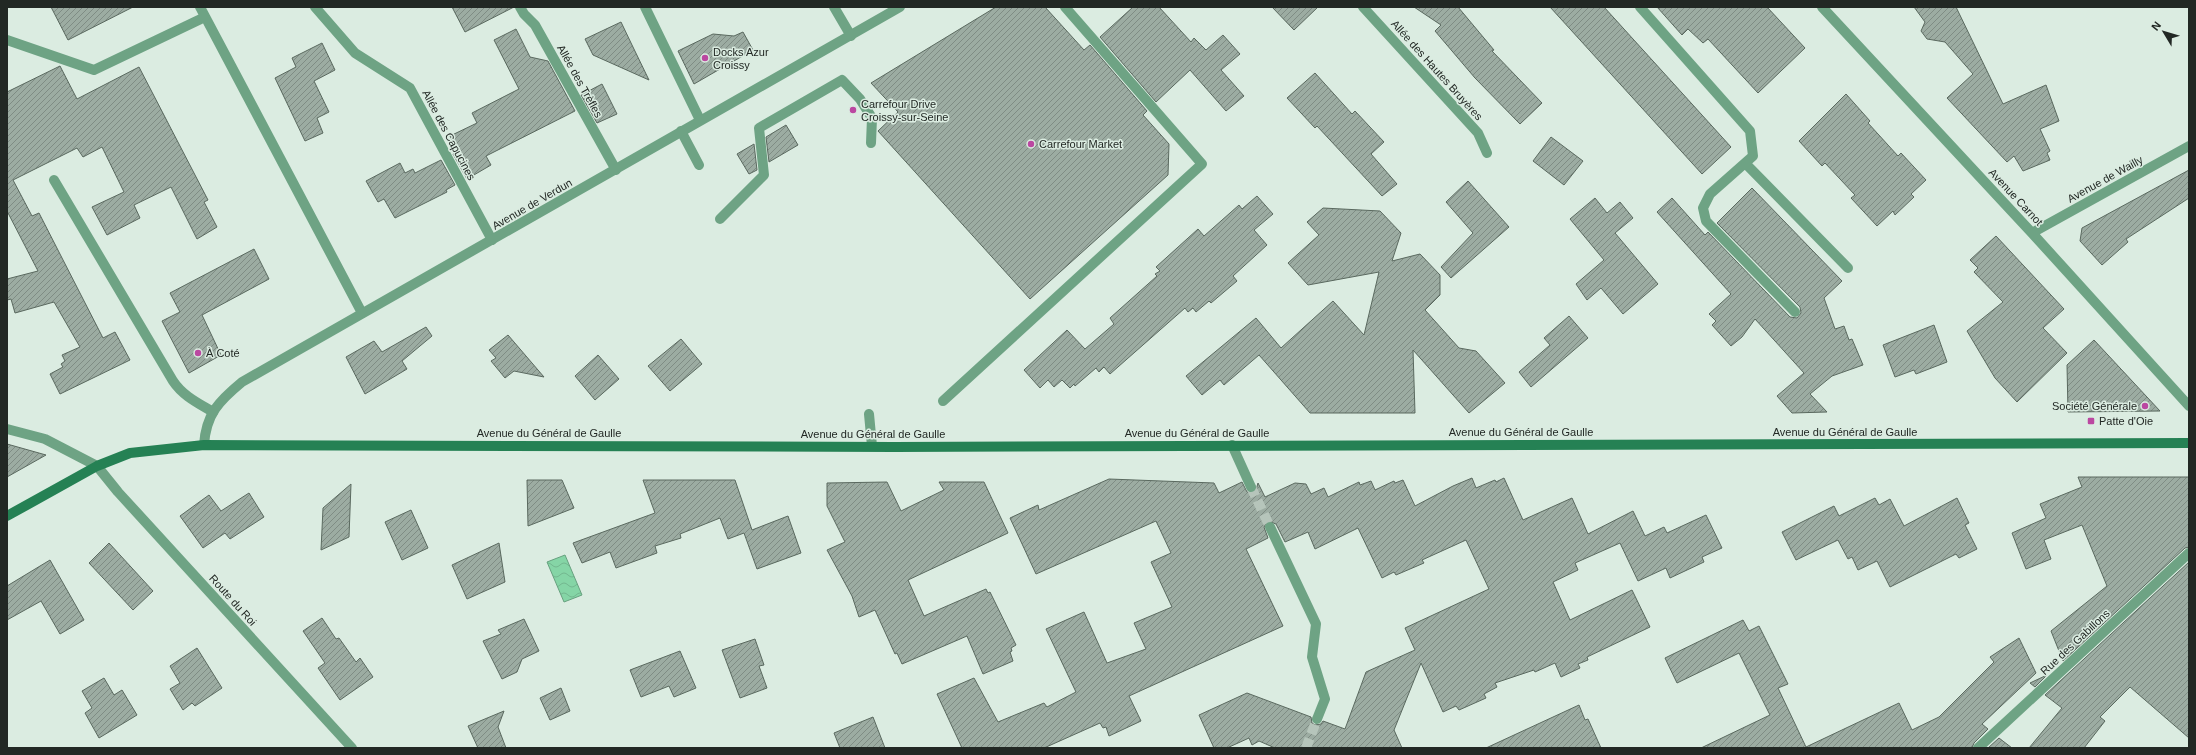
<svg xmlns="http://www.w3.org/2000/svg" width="2196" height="755" font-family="Helvetica,sans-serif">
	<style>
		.water { fill: url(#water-waves); stroke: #67a17f }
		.building { fill: url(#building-hatch); stroke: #5a695f }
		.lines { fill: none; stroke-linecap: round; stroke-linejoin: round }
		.minor-tunnel { stroke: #b6c5bb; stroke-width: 10; stroke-dasharray: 10 5; stroke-linecap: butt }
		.service { stroke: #6ea384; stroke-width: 10 }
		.minor { stroke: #6ea384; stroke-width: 10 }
		.tertiary { stroke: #6ea384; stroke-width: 10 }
		.secondary { stroke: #258154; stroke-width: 10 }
		.poi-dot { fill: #bb48a1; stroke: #dbece1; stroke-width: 1.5 }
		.labels { text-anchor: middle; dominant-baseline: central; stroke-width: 3; stroke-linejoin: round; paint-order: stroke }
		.poi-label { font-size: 11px; fill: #222824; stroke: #dbece1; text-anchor: start }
		.street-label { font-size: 11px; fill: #222824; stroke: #dbece1 }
	</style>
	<defs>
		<pattern id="water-waves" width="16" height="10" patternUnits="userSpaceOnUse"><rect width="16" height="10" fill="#85d5a6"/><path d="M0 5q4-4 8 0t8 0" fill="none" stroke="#73b78f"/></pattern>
		<pattern id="building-hatch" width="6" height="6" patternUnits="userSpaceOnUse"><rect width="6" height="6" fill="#9caca2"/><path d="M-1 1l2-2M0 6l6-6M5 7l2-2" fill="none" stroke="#7f8c84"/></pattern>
	</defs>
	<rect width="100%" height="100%" fill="#dbece1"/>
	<!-- water -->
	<path class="water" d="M 565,555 L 582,595 L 564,602 L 547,562 Z"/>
	<!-- building -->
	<path class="building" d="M 51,7 L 133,7 L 68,40 Z
		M 452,7 L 514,7 L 465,32 Z
		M 996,7 L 1045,7 L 1084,50 L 1090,45 L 1147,111 L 1143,115 L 1169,144 L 1168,175 L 1030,299 L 878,131 L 898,112 L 871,83 Z
		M 1133,7 L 1159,7 L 1191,42 L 1194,38 L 1206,50 L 1223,35 L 1240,54 L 1221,70 L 1244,96 L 1226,111 L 1190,70 L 1156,102 L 1100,37 Z
		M 1272,7 L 1318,7 L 1294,30 Z
		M 1414,7 L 1458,7 L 1494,50 L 1492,51 L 1542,103 L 1520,124 L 1475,78 L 1435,31 L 1441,25 Z
		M 1550,7 L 1604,7 L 1731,147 L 1702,174 Z
		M 1657,7 L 1767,7 L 1805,48 L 1758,93 L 1708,39 L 1703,43 L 1688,29 L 1682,35 Z
		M 1914,7 L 1956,7 L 2003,104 L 2046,85 L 2059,121 L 2040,129 L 2050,151 L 2047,153 L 2050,160 L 2023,171 L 2014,156 L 2007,162 L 1947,98 L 1973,74 L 1945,42 L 1927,39 L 1921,31 L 1925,22 Z
		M 621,22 L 632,45 L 649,80 L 593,55 L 585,39 Z
		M 516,29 L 530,57 L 548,61 L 575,111 L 486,156 L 491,165 L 467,179 L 453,154 L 458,151 L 450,136 L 477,123 L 472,113 L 519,89 L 494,40 Z
		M 743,32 L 753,50 L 694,84 L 678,51 L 713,34 L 734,36 Z
		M 322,43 L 335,70 L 314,81 L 329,112 L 317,118 L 323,133 L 305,141 L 275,78 L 296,67 L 292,58 Z
		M 60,66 L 77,99 L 139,67 L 208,200 L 204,202 L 217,227 L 197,239 L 171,187 L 134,205 L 140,218 L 107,235 L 92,207 L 124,192 L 102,147 L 83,157 L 77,148 L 13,180 L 32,216 L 39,213 L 103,338 L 115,332 L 130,360 L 60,394 L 50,374 L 63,367 L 61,364 L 65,361 L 62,355 L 80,347 L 54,302 L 15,313 L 11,299 L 7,300 L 7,279 L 38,271 L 7,211 L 7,92 Z
		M 1315,73 L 1352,114 L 1355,111 L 1384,142 L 1371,154 L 1397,184 L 1382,196 L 1317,126 L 1315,128 L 1287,98 Z
		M 602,84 L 617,114 L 597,123 L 581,95 Z
		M 1846,94 L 1870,121 L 1868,123 L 1898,156 L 1901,153 L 1926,180 L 1911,194 L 1914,197 L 1895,215 L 1893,211 L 1877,226 L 1851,198 L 1855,195 L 1825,163 L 1822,166 L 1799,141 Z
		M 786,125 L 798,145 L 769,162 L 766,137 Z
		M 1551,137 L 1583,161 L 1564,185 L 1533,161 Z
		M 754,144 L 757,170 L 749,174 L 737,154 Z
		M 441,160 L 455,185 L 446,190 L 447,192 L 395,218 L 384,199 L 378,202 L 366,181 L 400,163 L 405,173 L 413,169 L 415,173 Z
		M 2189,170 L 2189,198 L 2126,239 L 2128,242 L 2102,265 L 2080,241 L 2082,228 Z
		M 1468,181 L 1509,227 L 1451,278 L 1441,267 L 1473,233 L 1446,202 Z
		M 1752,188 L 1842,281 L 1824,298 L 1835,329 L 1844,326 L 1849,340 L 1852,339 L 1863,365 L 1832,376 L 1810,394 L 1827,412 L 1792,413 L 1777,396 L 1804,373 L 1755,319 L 1742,337 L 1731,346 L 1712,325 L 1716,321 L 1709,314 L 1731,294 L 1657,212 L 1672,198 L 1705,235 L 1708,232 L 1790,317 L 1797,318 L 1801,313 L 1800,307 L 1717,223 Z
		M 1257,196 L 1273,214 L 1254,230 L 1267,245 L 1233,276 L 1237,281 L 1211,303 L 1209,301 L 1196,312 L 1193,308 L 1188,312 L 1185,308 L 1110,374 L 1104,367 L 1099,372 L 1096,368 L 1075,386 L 1074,384 L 1070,388 L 1062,380 L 1054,387 L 1048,380 L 1040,388 L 1024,370 L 1067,330 L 1085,349 L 1114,324 L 1110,318 L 1157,276 L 1155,274 L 1160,271 L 1156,267 L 1198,229 L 1204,236 L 1239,205 L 1242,209 Z
		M 1595,198 L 1607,213 L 1620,202 L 1633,218 L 1615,233 L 1658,284 L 1623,314 L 1601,288 L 1587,300 L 1576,284 L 1604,260 L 1570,219 Z
		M 1323,208 L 1380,211 L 1401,233 L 1392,261 L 1420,254 L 1440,275 L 1440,295 L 1425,310 L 1459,348 L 1476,351 L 1505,383 L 1469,413 L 1413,350 L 1415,413 L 1310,413 L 1259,355 L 1224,385 L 1220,380 L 1202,395 L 1186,376 L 1256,318 L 1281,348 L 1333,301 L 1364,335 L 1379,272 L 1308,285 L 1288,263 L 1319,235 L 1307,222 Z
		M 1996,236 L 2064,309 L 2043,328 L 2067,353 L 2017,402 L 1995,378 L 1967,331 L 2003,302 L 1974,272 L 1978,268 L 1970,260 Z
		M 254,249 L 269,279 L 202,315 L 221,355 L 189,373 L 162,321 L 180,312 L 170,293 Z
		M 1569,316 L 1588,338 L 1531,387 L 1519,372 L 1550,345 L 1544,338 Z
		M 1934,325 L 1947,362 L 1916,374 L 1914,370 L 1895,377 L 1883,345 Z
		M 426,327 L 432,336 L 402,361 L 407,369 L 365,394 L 346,357 L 374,341 L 382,352 Z
		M 508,335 L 544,377 L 514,371 L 505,378 L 491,361 L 496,358 L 489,350 Z
		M 681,339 L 702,364 L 670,391 L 648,366 Z
		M 2094,340 L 2160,411 L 2068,412 L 2067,365 Z
		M 598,355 L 619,379 L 595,400 L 575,376 Z
		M 7,444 L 46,455 L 7,477 Z
		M 2078,477 L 2189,477 L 2189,547 L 2185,548 L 2063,661 L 2051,631 L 2107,586 L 2082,525 L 2044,540 L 2051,559 L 2026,569 L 2012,533 L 2046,518 L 2040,504 L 2082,487 Z
		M 1472,478 L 1476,488 L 1495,480 L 1496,482 L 1504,478 L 1523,520 L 1572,498 L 1588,534 L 1633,511 L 1645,536 L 1664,527 L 1667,533 L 1706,515 L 1722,548 L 1702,557 L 1704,562 L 1670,578 L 1666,568 L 1638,581 L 1620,543 L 1575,563 L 1578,570 L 1553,582 L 1570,620 L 1632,590 L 1650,627 L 1587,657 L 1588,660 L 1578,664 L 1580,668 L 1561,677 L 1555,663 L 1535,672 L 1534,670 L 1495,683 L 1497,687 L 1484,694 L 1486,698 L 1459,710 L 1456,706 L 1443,712 L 1421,663 L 1394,730 L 1402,748 L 1275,748 L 1259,741 L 1252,745 L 1249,738 L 1227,748 L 1214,748 L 1199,715 L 1247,693 L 1311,717 L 1312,723 L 1315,725 L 1321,724 L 1323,721 L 1345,729 L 1366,672 L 1415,650 L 1405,628 L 1489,589 L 1466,540 L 1422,560 L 1424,563 L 1396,575 L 1394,572 L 1382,578 L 1358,528 L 1315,549 L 1308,532 L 1285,542 L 1276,524 L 1268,521 L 1264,527 L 1268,538 L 1246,549 L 1283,626 L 1129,696 L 1141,721 L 1109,736 L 1106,727 L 1103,728 L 1100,723 L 1044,748 L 962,748 L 937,694 L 974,678 L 998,722 L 1044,703 L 1047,707 L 1076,692 L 1046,629 L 1084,612 L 1107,663 L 1146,649 L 1134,623 L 1172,607 L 1151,562 L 1171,553 L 1156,521 L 1036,574 L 1010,518 L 1038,505 L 1039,510 L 1109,479 L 1214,483 L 1219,493 L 1242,482 L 1247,492 L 1253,493 L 1256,490 L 1258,483 L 1265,497 L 1295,483 L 1306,484 L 1311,494 L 1324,488 L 1328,497 L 1359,482 L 1360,485 L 1371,481 L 1375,490 L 1394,481 L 1395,483 L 1403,480 L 1415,506 L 1453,486 Z
		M 527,480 L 562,480 L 574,508 L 528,526 Z
		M 643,480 L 735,480 L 752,530 L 788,516 L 801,553 L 757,569 L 744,533 L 728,539 L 720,518 L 680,534 L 681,538 L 655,546 L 657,553 L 616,568 L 610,552 L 582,563 L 573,543 L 655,513 Z
		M 887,482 L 901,511 L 944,490 L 939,482 L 984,482 L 1008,533 L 908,580 L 924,616 L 986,589 L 988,593 L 990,592 L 1016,645 L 1011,648 L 1012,651 L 1010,652 L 1013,661 L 983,674 L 967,636 L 902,664 L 897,653 L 895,654 L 875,610 L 859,617 L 852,596 L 827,550 L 845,542 L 827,506 L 827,483 Z
		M 351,484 L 349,537 L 321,550 L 323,508 Z
		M 249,493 L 264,517 L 230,539 L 225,533 L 203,548 L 180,516 L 209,495 L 221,511 Z
		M 1875,498 L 1879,505 L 1890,499 L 1904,526 L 1957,498 L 1969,523 L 1965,525 L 1977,549 L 1959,558 L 1956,554 L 1890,587 L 1877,561 L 1858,570 L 1852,557 L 1848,559 L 1838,540 L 1796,560 L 1782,532 L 1834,506 L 1839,516 Z
		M 411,510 L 428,548 L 402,560 L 385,522 Z
		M 109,543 L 153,591 L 133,610 L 89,563 Z
		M 499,543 L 505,582 L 467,599 L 452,565 Z
		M 50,560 L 84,620 L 60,634 L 41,601 L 7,620 L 7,586 Z
		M 2189,562 L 2189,738 L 2130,687 L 2100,717 L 2105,721 L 2084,748 L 2029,748 L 2062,708 L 2045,695 Z
		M 322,618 L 336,639 L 339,638 L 356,662 L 360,658 L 373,677 L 340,700 L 318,668 L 325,663 L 303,631 Z
		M 524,619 L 539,651 L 522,659 L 517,672 L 502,679 L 483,641 L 501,634 L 498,630 Z
		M 1743,620 L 1749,631 L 1759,626 L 1788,684 L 1778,688 L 1806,747 L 1899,703 L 1912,730 L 1939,717 L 1994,662 L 1990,657 L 2019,638 L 2036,673 L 1982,724 L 1988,729 L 1974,743 L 1972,748 L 1701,748 L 1770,715 L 1739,653 L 1677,683 L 1665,658 Z
		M 755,639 L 764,665 L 759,666 L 767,688 L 740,698 L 722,650 Z
		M 197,648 L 222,688 L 195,706 L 192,703 L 183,710 L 170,689 L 180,683 L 170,666 Z
		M 680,651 L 696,688 L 674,697 L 669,686 L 641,697 L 630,670 Z
		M 2047,675 L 2035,687 L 2030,683 Z
		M 104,678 L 114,695 L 122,690 L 137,715 L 99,738 L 85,713 L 92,708 L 82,691 Z
		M 561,688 L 570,711 L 550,720 L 540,698 Z
		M 1579,705 L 1585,720 L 1588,719 L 1601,748 L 1486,748 Z
		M 504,711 L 498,727 L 506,748 L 478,748 L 468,726 Z
		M 873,717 L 885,748 L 840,748 L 834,733 Z
		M 1999,738 L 2012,748 L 1988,748 Z"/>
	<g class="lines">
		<!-- minor-tunnel -->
		<path class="minor-tunnel" d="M 1251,487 L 1270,527
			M 1306,748 L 1317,719"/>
		<!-- service -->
		<path class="service" d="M 200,7 L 362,313
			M 1640,7 L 1750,131 L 1753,156 L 1710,194 L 1703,208 L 1706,221 L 1795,312
			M 7,40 L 94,70 L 205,17
			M 681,131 L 699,165
			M 1745,163 L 1848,268
			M 54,180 L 173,381 C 183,396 198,403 213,412
			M 720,219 L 764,175 L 759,128 L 842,80 L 860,99 L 872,118 L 871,143
			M 943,401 L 1202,164 L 1065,7
			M 869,414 L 872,446"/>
		<!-- minor -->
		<path class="minor" d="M 315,7 L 355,53 L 410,88 L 492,240
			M 520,7 L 524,14 L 535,25 L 616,170
			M 645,7 L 700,120
			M 834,7 L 851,36
			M 1363,7 L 1478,133 L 1487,153
			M 1822,7 L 2032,233 L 2189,406
			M 2032,233 L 2189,146
			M 7,429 L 45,439 L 97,466 L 118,492 L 352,748
			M 1232,445 L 1251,487
			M 1270,527 L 1316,624 L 1312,657 L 1325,699 L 1317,719
			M 1978,748 L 2189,553"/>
		<!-- tertiary -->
		<path class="tertiary" d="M 204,445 C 206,414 219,401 242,382 L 900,7"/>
		<!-- secondary -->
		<path class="secondary" d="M 7,516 L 97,466 L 130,453 L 204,445 L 894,447 L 2189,443"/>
	</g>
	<!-- markers -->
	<g class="poi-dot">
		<circle cx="705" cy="58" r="4"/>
		<circle cx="853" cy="110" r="4"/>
		<circle cx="1031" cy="144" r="4"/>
		<circle cx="198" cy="353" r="4"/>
		<circle cx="2145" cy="406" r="4"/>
		<rect x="2087" y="417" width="8" height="8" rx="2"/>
	</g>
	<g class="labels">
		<!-- poi labels -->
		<g class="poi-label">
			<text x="713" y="52">Docks Azur<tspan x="713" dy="13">Croissy</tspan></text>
			<text x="861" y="104">Carrefour Drive<tspan x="861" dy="13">Croissy-sur-Seine</tspan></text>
			<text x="1039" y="144">Carrefour Market</text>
			<text x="206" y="353">À Coté</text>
			<text x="2137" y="406" text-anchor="end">Société Générale</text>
			<text x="2099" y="421">Patte d'Oie</text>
		</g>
		<!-- street labels -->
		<g class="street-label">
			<text transform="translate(1437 70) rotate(48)">Allée des Hautes Bruyères</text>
			<text transform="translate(580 81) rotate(61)">Allée des Trèfles</text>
			<text transform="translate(449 135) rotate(62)">Allée des Capucines</text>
			<text transform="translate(2105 179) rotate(-29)">Avenue de Wailly</text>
			<text transform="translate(2016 197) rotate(47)">Avenue Carnot</text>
			<text transform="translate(532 204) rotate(-30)">Avenue de Verdun</text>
			<text x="1521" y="432">Avenue du Général de Gaulle</text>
			<text x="1845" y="432">Avenue du Général de Gaulle</text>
			<text x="549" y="433">Avenue du Général de Gaulle</text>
			<text x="1197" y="433">Avenue du Général de Gaulle</text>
			<text x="873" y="434">Avenue du Général de Gaulle</text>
			<text transform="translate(233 600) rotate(48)">Route du Roi</text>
			<text transform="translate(2075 642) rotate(-43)">Rue des Gabillons</text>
		</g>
	</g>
	<!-- border -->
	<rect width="2196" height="755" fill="none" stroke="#222824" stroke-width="16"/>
	<!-- north arrow -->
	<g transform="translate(2164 32) rotate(308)" stroke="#dbece1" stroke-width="3" paint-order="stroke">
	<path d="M0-3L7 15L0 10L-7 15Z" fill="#222824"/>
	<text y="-6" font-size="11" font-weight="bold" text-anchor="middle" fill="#222824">N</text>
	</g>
</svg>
